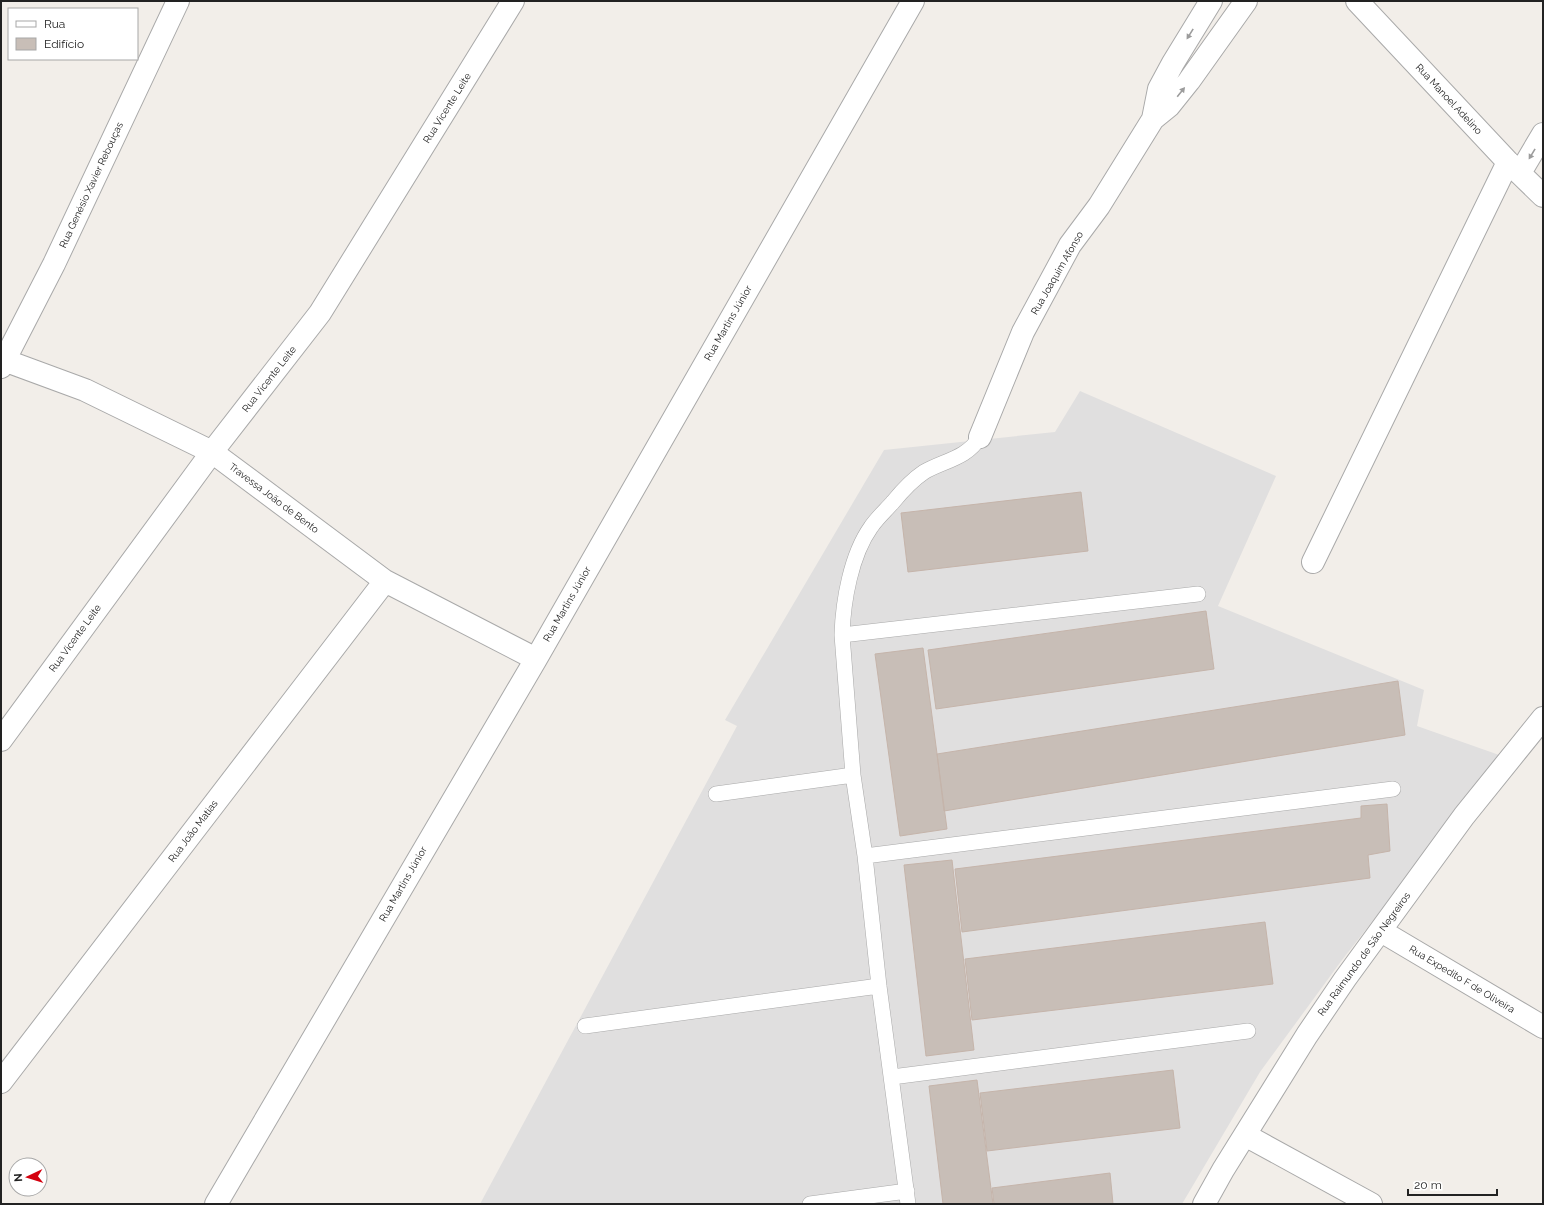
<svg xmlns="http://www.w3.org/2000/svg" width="1544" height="1205" font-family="Raleway,sans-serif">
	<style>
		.residential { fill: #e0dfdf }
		.building { fill: #c8beb7; stroke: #c5b4aa }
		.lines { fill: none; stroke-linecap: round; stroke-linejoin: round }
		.lane-casing { stroke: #a9a9a9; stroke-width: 16 }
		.street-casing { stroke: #a9a9a9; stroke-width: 24 }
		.lane { stroke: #fff; stroke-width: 15 }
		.street { stroke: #fff; stroke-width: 22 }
		.oneway { fill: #9c9c9c }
		.labels { text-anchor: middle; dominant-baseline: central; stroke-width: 3.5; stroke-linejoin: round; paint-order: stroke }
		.street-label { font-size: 10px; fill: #222; stroke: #fff }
	</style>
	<rect width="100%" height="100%" fill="#f2eee9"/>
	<!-- residential -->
	<path class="residential" d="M 1080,391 L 1276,476 L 1218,606 L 1424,690 L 1417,726 L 1502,756 L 1342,960 L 1260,1072 L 1182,1204 L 480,1204 L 737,726 L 725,720 L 884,450 L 1055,432 Z"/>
	<!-- building -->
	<path class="building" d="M 1081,492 L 1088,551 L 908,572 L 901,513 Z
		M 1206,611 L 1214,669 L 936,709 L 928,650 Z
		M 923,648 L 947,829 L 900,836 L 875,654 Z
		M 1398,681 L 1405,735 L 944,811 L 937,754 Z
		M 1387,804 L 1390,851 L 1368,855 L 1370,878 L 962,932 L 955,869 L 1361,818 L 1361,806 Z
		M 952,860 L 974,1050 L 926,1056 L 904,865 Z
		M 1265,922 L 1273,984 L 972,1020 L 965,959 Z
		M 1173,1070 L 1180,1128 L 987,1151 L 980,1093 Z
		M 977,1080 L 993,1204 L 943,1204 L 929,1086 Z
		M 1110,1173 L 1113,1204 L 994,1204 L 992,1188 Z"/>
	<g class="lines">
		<defs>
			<path id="lane" d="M 842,635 L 1198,594
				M 716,794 L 853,775
				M 865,856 L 1393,789
				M 585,1026 L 879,986
				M 892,1077 L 1248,1031
				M 810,1204 L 907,1191
				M 908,1204 L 879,986 L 865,856 L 853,775 L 842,635 C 843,601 851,555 871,527 C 877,518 886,510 893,502 C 902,491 912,480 924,472 C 945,460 966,459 980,437"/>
			<path id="street" d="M 1357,1 L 1508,162 L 1543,196
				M 1153,119 L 1159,89 L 1173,63 L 1211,1
				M 1520,173 L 1543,134
				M 1,359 L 85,390 L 212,452 L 385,581 L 536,659
				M 1,367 L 54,264 L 178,1
				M 980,437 L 1023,332 L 1070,245 L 1099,206 L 1153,119 L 1169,106 L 1189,81 L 1246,1
				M 1313,562 L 1508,162
				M 1,740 L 212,452 L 320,313 L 513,1
				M 1381,931 L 1543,1027
				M 1,1082 L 385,581
				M 1245,1135 L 1371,1204
				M 216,1204 L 536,659 L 913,1
				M 1204,1204 L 1223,1170 L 1307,1035 L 1345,979 L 1464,816 L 1543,718"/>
		</defs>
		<!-- lane casing -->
		<use href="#lane" class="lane-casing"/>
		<!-- street casing -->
		<use href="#street" class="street-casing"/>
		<!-- lane -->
		<use href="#lane" class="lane"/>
		<!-- street -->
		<use href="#street" class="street"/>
	</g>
	<!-- one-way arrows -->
	<defs><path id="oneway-solid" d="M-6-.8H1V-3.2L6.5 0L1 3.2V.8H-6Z"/></defs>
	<g class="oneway">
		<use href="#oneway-solid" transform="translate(1190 34) rotate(122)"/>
		<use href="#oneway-solid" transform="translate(1181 92) rotate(-51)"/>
		<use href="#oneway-solid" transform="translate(1532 154) rotate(121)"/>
	</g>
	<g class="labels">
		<!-- street labels -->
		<g class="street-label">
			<text transform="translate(1449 99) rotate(47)">Rua Manoel Adelino</text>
			<text transform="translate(447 108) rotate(-58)">Rua Vicente Leite</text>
			<text transform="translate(91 185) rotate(-65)">Rua Genésio Xavier Rebouças</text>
			<text transform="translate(1057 273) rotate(-60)">Rua Joaquim Afonso</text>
			<text transform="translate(728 323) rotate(-60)">Rua Martins Júnior</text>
			<text transform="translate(269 379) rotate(-52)">Rua Vicente Leite</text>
			<text transform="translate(274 498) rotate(37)">Travessa João de Bento</text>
			<text transform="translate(567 604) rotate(-60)">Rua Martins Júnior</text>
			<text transform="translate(75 638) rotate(-54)">Rua Vicente Leite</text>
			<text transform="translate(193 831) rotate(-53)">Rua João Matias</text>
			<text transform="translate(403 884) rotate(-60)">Rua Martins Júnior</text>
			<text transform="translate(1364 954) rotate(-54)">Rua Raimundo de São Negreiros</text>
			<text transform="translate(1462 979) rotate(31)">Rua Expedito F de Oliveira</text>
		</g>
	</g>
	<!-- border -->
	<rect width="1544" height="1205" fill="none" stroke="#222222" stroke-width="4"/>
	<!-- legend -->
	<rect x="8" y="8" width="130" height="52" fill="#ffffff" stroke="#a7a7a7"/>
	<rect x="16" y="21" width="20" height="6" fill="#ffffff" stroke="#a7a7a7"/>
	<text x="44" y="28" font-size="12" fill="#222222">Rua</text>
	<rect x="16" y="38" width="20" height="12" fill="#c8beb7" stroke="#a7a7a7"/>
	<text x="44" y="48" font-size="12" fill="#222222">Edifício</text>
	<!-- north arrow -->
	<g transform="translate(28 1177) rotate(266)"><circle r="19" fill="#ffffff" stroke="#a7a7a7"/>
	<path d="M0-3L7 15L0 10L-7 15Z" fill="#d4000e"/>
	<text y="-6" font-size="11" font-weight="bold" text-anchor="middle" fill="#222222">N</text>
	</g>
	<!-- scale -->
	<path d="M1408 1189v6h89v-6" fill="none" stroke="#222222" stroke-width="2"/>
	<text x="1414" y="1189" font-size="12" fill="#222222" stroke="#ffffff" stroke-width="3" paint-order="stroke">20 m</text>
</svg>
